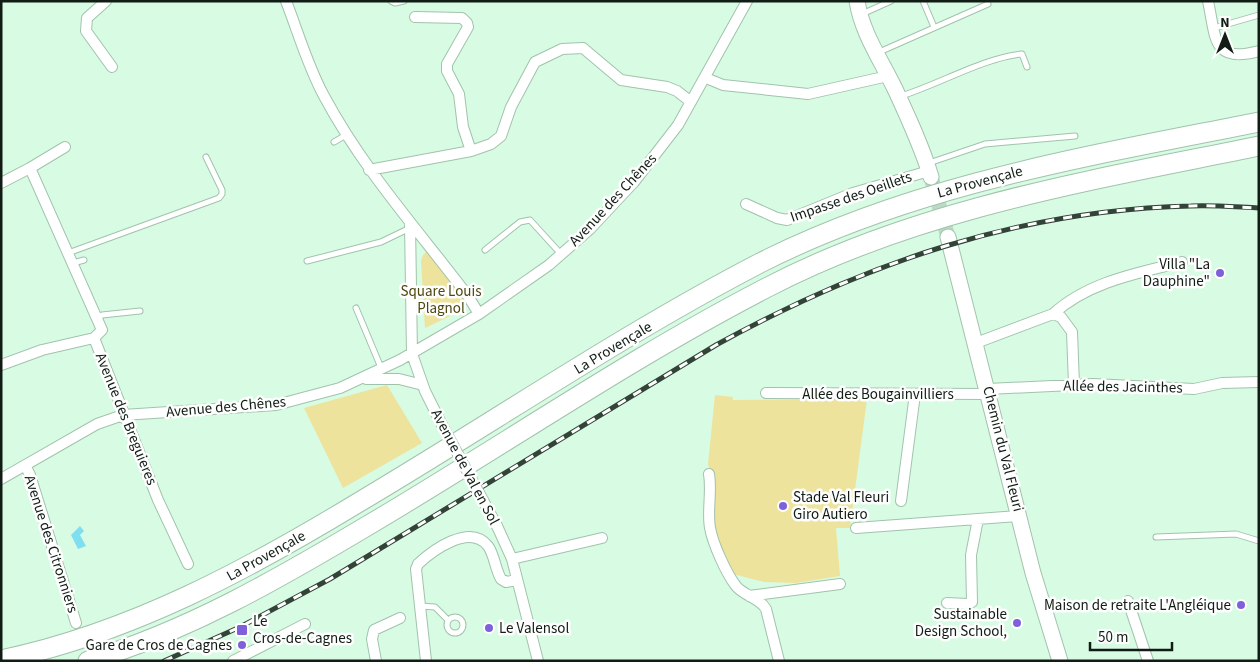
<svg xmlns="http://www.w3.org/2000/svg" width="1260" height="662" font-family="'Source Sans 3',sans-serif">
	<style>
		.green { fill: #ede39c }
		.water { fill: #7fdff0 }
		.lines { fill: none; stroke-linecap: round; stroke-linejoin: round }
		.secondary-tunnel { stroke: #badac5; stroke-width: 15; stroke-dasharray: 15 8; stroke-linecap: butt }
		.lane-casing { stroke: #a1c3ac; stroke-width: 7 }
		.street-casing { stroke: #a1c3ac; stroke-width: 12 }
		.secondary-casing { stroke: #a1c3ac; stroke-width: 17 }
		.highway-casing { stroke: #a1c3ac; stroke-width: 21 }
		.lane { stroke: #fff; stroke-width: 5 }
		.street { stroke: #fff; stroke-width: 10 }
		.secondary { stroke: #fff; stroke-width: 15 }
		.highway { stroke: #fff; stroke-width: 19 }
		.rail-casing { stroke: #334338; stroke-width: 5 }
		.rail { stroke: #fefefe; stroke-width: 3; stroke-dasharray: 9; stroke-linecap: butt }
		.street-bridge-casing { stroke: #a1c3ac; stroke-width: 12; stroke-linecap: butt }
		.street-bridge { stroke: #fff; stroke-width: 10 }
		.poi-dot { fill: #7e60db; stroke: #fefefe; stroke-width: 2 }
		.labels { text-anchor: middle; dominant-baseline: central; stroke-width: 5; stroke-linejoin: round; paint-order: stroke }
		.street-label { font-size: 15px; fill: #101c14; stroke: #fefefe }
		.poi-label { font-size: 15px; fill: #101c14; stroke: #fefefe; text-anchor: end }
		.park-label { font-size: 15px; fill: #4e470e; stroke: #fefefe }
	</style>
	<rect width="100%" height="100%" fill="#d8fbe4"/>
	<!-- green -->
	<path class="green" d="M 427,251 L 463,298 L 461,311 L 425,328 L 421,261 L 423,255 Z
		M 387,385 L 422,443 L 343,488 L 304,408 Z
		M 715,395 L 733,397 L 733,400 L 867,399 L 850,528 L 836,528 L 840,576 L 796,583 L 764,582 L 729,573 L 713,527 L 714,485 L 708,464 Z"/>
	<!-- water -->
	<path class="water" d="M 80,526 L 84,531 L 80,535 L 86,546 L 78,549 L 71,535 Z"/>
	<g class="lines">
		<!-- secondary-tunnel -->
		<path class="secondary-tunnel" d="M 931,177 L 948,237"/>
		<defs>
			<path id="lane" d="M 391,1 L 395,3 L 404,1
				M 923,1 L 934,27
				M 862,14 L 891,1
				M 1214,28 L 1259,15
				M 877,53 L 988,4
				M 901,96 C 940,84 983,58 1022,54 L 1027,67
				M 334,142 L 346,135
				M 929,163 L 985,144 L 1075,136
				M 485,250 L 520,222 L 530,220 L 561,254
				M 68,253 L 219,198 L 222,194 L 222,190 L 206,157
				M 307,261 L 381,242 L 410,228
				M 73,263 L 84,260
				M 356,308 L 382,370
				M 97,319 L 102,315 L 140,311
				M 1156,537 L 1236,534 L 1259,541
				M 420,606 L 435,607 L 448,620
				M447 625a8 8 0 1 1 16 0a8 8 0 1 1-16 0Z"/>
			<path id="street" d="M 106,1 L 87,18 L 86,31 L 112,67
				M 286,1 C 298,32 308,67 324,96 C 363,169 418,230 468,296 L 479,314
				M 1208,1 C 1216,38 1212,64 1259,51
				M 706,78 L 723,85 L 808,94 L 888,76
				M 471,151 L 491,144 L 501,136 L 511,107 L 535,62 L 562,49 L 583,48 L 621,80 L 667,87 L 677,91 L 691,102
				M 30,168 L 65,147
				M 369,170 L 471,151 L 463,127 L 459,94 L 447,71 L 447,64 L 468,27 L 467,23 L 462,18 L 415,17
				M 1,183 L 30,168 L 102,330 L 94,338 L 158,500 L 188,564
				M 746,204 L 777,218 L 787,220 L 853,193 L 929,171
				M 410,223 L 412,354 L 425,391 L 441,423
				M 1053,314 C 1088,282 1137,273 1182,262
				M 976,343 L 1053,314 L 1061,317 L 1072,332 L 1074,385
				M 1,365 L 42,350 L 94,338
				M 366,379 L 399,379 L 423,385
				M 988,389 L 1093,384 L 1194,389 L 1222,383 L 1259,382
				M 766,393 L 989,394
				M 25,465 L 30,475 L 76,623
				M 709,474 C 712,492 707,511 710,528 C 713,544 726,573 736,586 C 744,596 760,598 766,609 L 779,661
				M 1,479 L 97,424 L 123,415 L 276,405 L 340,388 L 400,360 L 479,314 L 549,265 L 590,229 L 634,182 L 678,125 L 747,1
				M 901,501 L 915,394
				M 497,526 L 512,559 L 538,661
				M 856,528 L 1019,516
				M 512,559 L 602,538
				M 749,596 L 840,584
				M 1128,601 L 1148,661
				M 947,603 L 968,604 L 972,602 L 971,555 L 978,519
				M 233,661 L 305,624
				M 376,661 L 372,639 L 374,630 L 400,618
				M 426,661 L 416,569 L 418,564 C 433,550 470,523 488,546 C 495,556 495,569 501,579 L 506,582 L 517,580"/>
			<path id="secondary" d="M 857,1 C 862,33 881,60 895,89 C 908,117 922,147 931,177
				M 948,237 L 1033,573 L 1060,661"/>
			<path id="highway" d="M 1,660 C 131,633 249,569 361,501 C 494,422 623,334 760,263 C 916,184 1089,156 1259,122
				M 88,661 C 188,631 278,579 367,526 C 501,447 630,358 768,287 C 920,208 1093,180 1259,146"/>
		</defs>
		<!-- lane casing -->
		<use href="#lane" class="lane-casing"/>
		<!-- street casing -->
		<use href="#street" class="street-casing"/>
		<!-- secondary casing -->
		<use href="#secondary" class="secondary-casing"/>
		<!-- highway casing -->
		<use href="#highway" class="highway-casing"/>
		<!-- lane -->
		<use href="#lane" class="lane"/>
		<!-- street -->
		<use href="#street" class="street"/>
		<!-- secondary -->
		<use href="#secondary" class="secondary"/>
		<!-- highway -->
		<use href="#highway" class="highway"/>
		<defs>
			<path id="rail" d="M 164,661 L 240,627 L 330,579 L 716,345 C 865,263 1019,210 1191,206 C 1213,205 1236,207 1259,208"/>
		</defs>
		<!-- rail casing -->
		<use href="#rail" class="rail-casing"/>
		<!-- rail -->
		<use href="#rail" class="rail"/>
		<defs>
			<path id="street-bridge" d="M 441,423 L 497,526"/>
		</defs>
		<!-- street-bridge casing -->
		<use href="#street-bridge" class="street-bridge-casing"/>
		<!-- street-bridge -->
		<use href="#street-bridge" class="street-bridge"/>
	</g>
	<!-- markers -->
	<g class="poi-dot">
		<circle cx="1220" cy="273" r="5"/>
		<circle cx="783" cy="506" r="5"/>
		<circle cx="1241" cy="605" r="5"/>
		<circle cx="1017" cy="623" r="5"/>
		<circle cx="489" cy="628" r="5"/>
		<rect x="236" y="624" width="12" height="12" rx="2.5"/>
		<circle cx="242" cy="645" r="5"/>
	</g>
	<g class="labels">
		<!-- street labels -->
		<g class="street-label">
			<text transform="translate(980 182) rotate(-15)">La Provençale</text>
			<text transform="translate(851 197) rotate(-19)">Impasse des Oeillets</text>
			<text transform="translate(613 200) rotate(-47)">Avenue des Chênes</text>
			<text transform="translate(613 348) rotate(-31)">La Provençale</text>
			<text transform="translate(1123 387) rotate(1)">Allée des Jacinthes</text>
			<text x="878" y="394">Allée des Bougainvilliers</text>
			<text transform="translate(226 407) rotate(-5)">Avenue des Chênes</text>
			<text transform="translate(126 419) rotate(68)">Avenue des Breguieres</text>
			<text transform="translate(1003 449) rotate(76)">Chemin du Val Fleuri</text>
			<text transform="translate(465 467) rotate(62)">Avenue de Val en Sol</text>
			<text transform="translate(51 544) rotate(72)">Avenue des Citronniers</text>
			<text transform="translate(266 556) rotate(-29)">La Provençale</text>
		</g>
		<!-- poi labels -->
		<g class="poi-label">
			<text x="1210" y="264">Villa "La<tspan x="1210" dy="17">Dauphine"</tspan></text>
			<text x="793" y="497" text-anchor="start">Stade Val Fleuri<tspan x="793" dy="17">Giro Autiero</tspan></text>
			<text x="1231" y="605">Maison de retraite L'Angléique</text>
			<text x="1007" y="614">Sustainable<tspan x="1007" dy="17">Design School,</tspan></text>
			<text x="253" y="621" text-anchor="start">Le<tspan x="253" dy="17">Cros-de-Cagnes</tspan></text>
			<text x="499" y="628" text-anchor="start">Le Valensol</text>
			<text x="232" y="645">Gare de Cros de Cagnes</text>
		</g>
		<!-- park labels -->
		<g class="park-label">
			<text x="441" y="291">Square Louis<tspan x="441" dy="17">Plagnol</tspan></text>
		</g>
	</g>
	<!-- border -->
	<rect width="1260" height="662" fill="none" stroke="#101c14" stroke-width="5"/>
	<!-- north arrow -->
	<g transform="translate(1225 35)" stroke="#fefefe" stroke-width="4" paint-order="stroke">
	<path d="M0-4L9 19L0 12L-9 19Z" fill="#101c14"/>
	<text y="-8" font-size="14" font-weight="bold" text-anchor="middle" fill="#101c14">N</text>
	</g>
	<!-- scale -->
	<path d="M1090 642v8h82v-8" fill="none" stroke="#101c14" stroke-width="2.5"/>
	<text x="1098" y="642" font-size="15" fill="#101c14" stroke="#fefefe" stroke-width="4" paint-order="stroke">50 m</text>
</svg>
